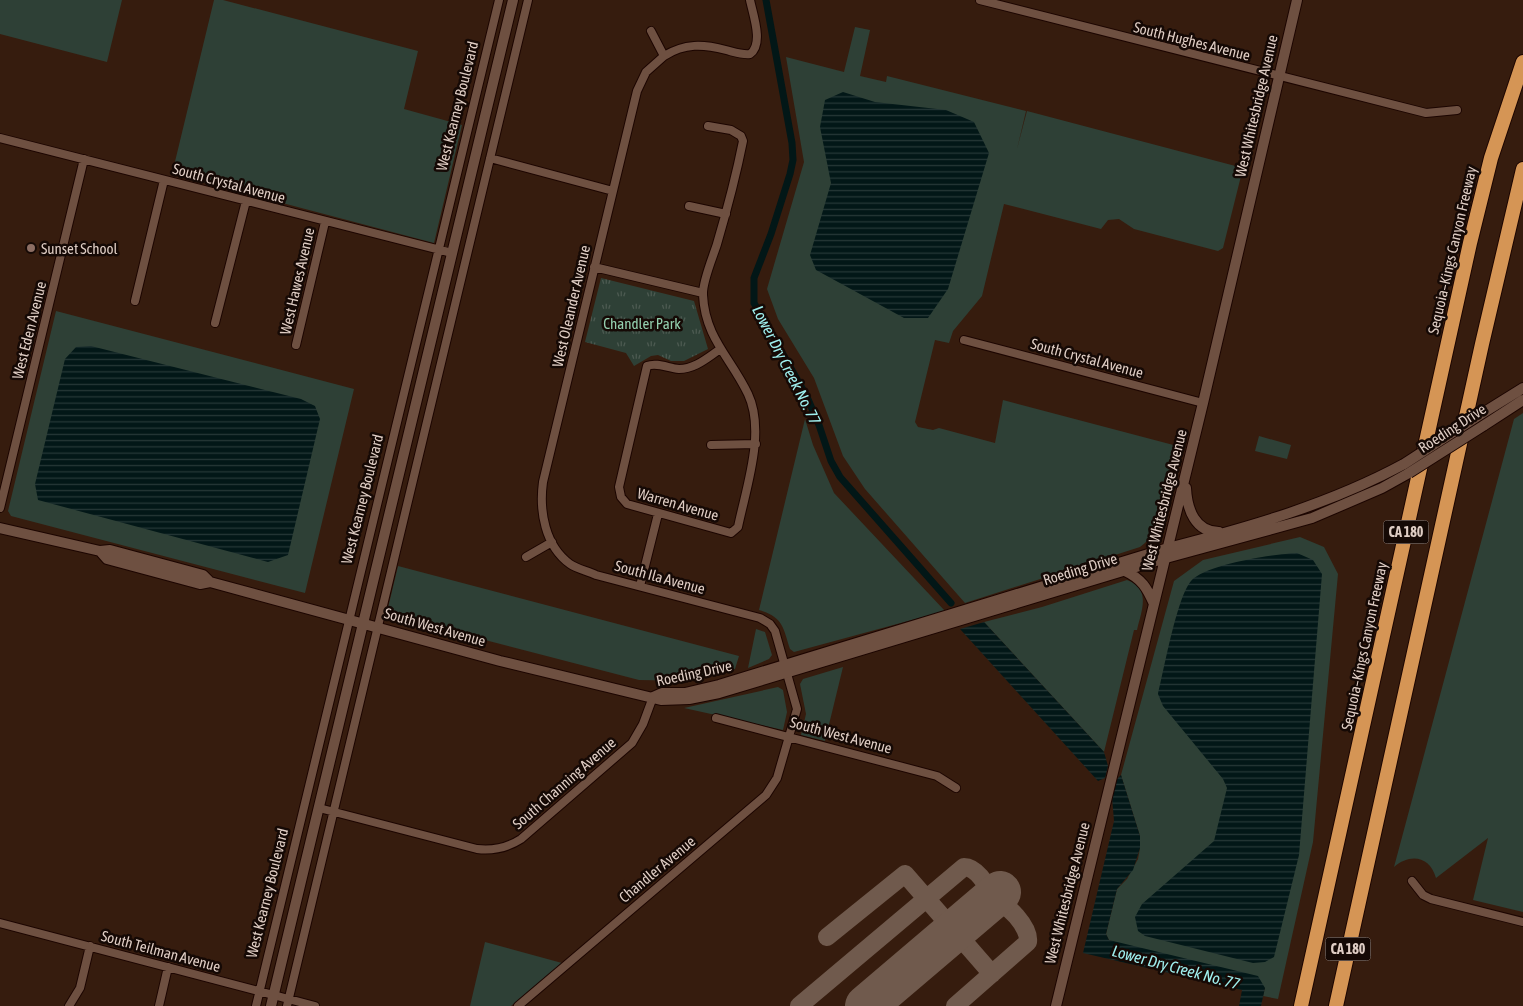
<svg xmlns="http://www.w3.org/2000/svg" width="1523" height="1006" font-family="'Asap Condensed',sans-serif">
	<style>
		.grass { fill: #2e4036 }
		.park { fill: url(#park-tufts) }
		.water { fill: url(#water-rules) }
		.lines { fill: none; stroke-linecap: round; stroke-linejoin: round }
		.canal { stroke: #021717; stroke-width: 7 }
		.taxiway { stroke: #705a4d; stroke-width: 18 }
		.runway { stroke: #705a4d; stroke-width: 42 }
		.street-casing { stroke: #1c0500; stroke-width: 10 }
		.secondary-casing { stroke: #1c0500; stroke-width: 12 }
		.highway-casing { stroke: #1c0500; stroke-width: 16 }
		.street { stroke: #6e5041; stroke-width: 8 }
		.secondary { stroke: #6e5041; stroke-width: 10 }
		.highway { stroke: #d59555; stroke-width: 14 }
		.secondary-bridge-casing { stroke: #1c0500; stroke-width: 12; stroke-linecap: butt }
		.secondary-bridge { stroke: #6e5041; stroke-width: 10 }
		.education-dot { fill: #8d6e63; stroke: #150905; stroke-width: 2 }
		.labels { text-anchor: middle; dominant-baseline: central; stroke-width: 5; stroke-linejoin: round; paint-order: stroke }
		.shield { fill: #150905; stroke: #a2928b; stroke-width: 1 }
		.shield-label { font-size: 14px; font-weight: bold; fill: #dfcdc4 }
		.street-label { font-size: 15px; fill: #dfcdc4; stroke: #150905 }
		.poi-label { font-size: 15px; fill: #dfcdc4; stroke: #150905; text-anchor: start }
		.park-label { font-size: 15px; fill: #93cfae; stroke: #150905 }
		.water-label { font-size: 16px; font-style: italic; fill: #9fefee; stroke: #150905 }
	</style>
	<defs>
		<pattern id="park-tufts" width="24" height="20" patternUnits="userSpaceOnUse" patternTransform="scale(1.25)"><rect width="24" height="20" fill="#2e4036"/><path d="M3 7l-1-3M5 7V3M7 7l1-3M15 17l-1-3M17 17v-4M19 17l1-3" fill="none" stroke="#4c5a51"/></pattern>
		<pattern id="water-rules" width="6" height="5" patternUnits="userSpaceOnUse" patternTransform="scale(1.25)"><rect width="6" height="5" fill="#021717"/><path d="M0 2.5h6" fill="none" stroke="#263837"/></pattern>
	</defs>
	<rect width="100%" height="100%" fill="#361c0e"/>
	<!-- grass -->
	<path class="grass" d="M 0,0 L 122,0 L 107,62 L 0,34 Z
		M 214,0 L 223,0 L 418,51 L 404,109 L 462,125 L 434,243 L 172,174 Z
		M 855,27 L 870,30 L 860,76 L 886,82 L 887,76 L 1026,111 L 1017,149 L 1027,111 L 1243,168 L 1223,248 L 1218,251 L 1134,229 L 1119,219 L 1108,220 L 1101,229 L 1004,204 L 982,296 L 953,331 L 949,343 L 935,340 L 915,422 L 918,427 L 933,430 L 939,428 L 995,443 L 1003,400 L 1181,447 C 1173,481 1170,525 1140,547 L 965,603 L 865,489 L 843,456 L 814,378 L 778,319 L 767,289 L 804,162 L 786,57 L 844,72 Z
		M 56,311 L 354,389 L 305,593 L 11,516 L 8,511 Z
		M 1523,413 L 1523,912 L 1473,900 L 1488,838 L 1436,878 C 1430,856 1410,853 1394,867 L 1514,419 Z
		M 805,419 L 813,445 L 834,493 L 945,611 L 794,652 L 790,649 C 783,627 783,617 759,610 Z
		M 1259,436 L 1291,445 L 1287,459 L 1255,451 Z
		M 1300,537 L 1324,547 L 1338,574 L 1313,842 L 1278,999 L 1263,996 L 1265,988 L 1109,940 L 1106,934 L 1117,889 L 1127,879 L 1138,859 L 1140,848 L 1140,836 L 1121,775 L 1174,581 L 1203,560 Z
		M 398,566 L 739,656 L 735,669 L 691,681 L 639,680 L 389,615 L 387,612 Z
		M 1127,580 C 1152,588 1141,612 1137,630 L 1134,630 L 1104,752 L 984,622 L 1042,607 Z
		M 756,629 L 765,632 L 772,655 L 769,659 L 748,668 Z
		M 843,667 L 825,741 L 801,735 L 806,714 L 800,684 L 803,679 Z
		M 778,687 L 783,690 L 787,712 L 783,730 L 684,708 Z
		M 485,942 L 562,963 L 511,1006 L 470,1006 Z"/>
	<!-- park -->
	<path class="park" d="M 601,278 L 694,301 L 708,349 L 684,361 L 671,361 L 658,355 L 651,356 L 634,366 L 626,353 L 585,342 Z"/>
	<!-- water -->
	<path class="water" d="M 843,92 L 875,102 L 946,110 L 974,122 L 989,153 L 948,289 L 928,318 L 904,318 L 816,270 L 810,255 L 831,183 L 820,127 L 825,100 Z
		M 91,346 L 301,399 L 315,406 L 320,419 L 288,555 L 268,562 L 38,500 L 35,484 L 65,359 L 76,347 Z
		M 1297,553 L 1313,560 L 1322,574 L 1299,855 L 1274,957 L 1265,962 L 1253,963 L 1145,936 L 1138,931 L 1135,917 L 1142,904 L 1214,841 L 1227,788 L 1223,779 L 1163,706 L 1158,694 C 1164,670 1177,597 1191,581 C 1206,564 1275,554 1297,553 Z
		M 984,622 L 1104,752 L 1108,766 L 1105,778 L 1098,781 L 960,629 Z
		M 1121,775 L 1140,836 L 1140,848 L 1133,870 L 1117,889 L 1106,934 L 1109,940 L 1258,976 L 1265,988 L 1261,1006 L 1239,1006 L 1242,990 L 1083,953 L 1114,821 L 1112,797 L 1117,779 Z"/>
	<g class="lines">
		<!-- canal -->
		<path class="canal" d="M 766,0 L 792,143 L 793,160 L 790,174 L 771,234 L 754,278 L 754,303 L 807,397 L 819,425 L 831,461 L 840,477 L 951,603"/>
		<!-- taxiway -->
		<path class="taxiway" d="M 827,937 L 905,874 L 992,974
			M 799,1006 L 964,867 C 975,867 989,884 988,895 C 988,901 984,905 980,909
			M 955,1006 L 1028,942 C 1030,928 1007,901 993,902 L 980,909"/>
		<!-- runway -->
		<path class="runway" d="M 866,1006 L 1000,892"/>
		<defs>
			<path id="street" d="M 980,0 L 1426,113 L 1457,110
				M 651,31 L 664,56 C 685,43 703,44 726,50 C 734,52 742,55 750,54 C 764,44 753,15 750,0
				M 708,126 L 731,130 L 741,136 L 743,141 C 736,176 727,210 717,244 C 713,257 702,282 703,295 C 705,338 731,358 748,394 C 766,432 746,488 738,527 L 731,533 L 627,504 L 621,497 L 619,487 L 647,366 C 657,362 668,368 679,369 C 695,369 707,358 719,350
				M 0,138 L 452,253
				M 490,158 L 613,191
				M 689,206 L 726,214
				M 594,267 L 703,293
				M 135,301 L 164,180
				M 215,323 L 246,201
				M 964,340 L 1203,403
				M 296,345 L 325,222
				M 711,445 L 756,444
				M 0,508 L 84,159
				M 526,557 L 552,542
				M 640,586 L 658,514
				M 716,718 L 937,776 L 956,788
				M 319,808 L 477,849 C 494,851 507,848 521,839 L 632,743 L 643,724 L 653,697
				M 1412,881 L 1423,895 L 1431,899 L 1523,922
				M 0,923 L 315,1006
				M 69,1006 L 80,988 L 90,946
				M 159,1006 L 168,967
				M 256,1006 L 499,0
				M 287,1006 L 528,0
				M 518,1006 L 766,795 L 777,778 L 797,709 L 775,631 L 770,624 L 760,618 L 596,575 C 588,571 577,569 570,564 C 545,546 539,511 543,482 L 637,91 L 646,72 L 664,56"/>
			<path id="secondary" d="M 1478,416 L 1523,388
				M 1483,426 L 1523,400
				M 1186,488 C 1187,509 1195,532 1219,532
				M 0,528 L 100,551 L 110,550 L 203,575 L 210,582 L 500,661 L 661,700 L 689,699 L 719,693 L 1166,558 L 1312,518 L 1382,488 L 1409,473
				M 100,551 L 107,559 L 200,584 L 210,582
				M 1125,571 C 1142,579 1147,588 1154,604
				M 653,697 L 662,693 L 685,693 L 719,685 L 1168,548 C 1250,527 1330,504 1404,464
				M 271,1006 L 513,0
				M 1056,1006 L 1203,403 L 1297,0"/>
			<path id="highway" d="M 1301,1006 L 1470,243 L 1491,158 L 1523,62
				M 1336,1006 L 1482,344 L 1523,169"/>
		</defs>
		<!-- street casing -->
		<use href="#street" class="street-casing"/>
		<!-- secondary casing -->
		<use href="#secondary" class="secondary-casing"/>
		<!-- highway casing -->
		<use href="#highway" class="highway-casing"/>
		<!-- street -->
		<use href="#street" class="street"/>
		<!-- secondary -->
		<use href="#secondary" class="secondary"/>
		<!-- highway -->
		<use href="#highway" class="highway"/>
		<defs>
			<path id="secondary-bridge" d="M 1404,464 L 1478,416
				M 1409,473 L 1483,426"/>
		</defs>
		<!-- secondary-bridge casing -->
		<use href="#secondary-bridge" class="secondary-bridge-casing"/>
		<!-- secondary-bridge -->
		<use href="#secondary-bridge" class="secondary-bridge"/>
	</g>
	<!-- markers -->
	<circle class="education-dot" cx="31" cy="248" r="5"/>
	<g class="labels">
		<!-- shield labels -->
		<g class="shield">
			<rect x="1383.5" y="520.5" width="45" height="23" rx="4"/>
			<rect x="1325.5" y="937.5" width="45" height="23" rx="4"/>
		</g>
		<g class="shield-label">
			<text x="1406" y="532">CA 180</text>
			<text x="1348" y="949">CA 180</text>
		</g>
		<!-- street labels -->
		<g class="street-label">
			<text transform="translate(1192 41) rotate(14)">South Hughes Avenue</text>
			<text transform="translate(457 106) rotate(-76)">West Kearney Boulevard</text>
			<text transform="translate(1256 106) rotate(-77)">West Whitesbridge Avenue</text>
			<text transform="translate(229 183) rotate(15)">South Crystal Avenue</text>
			<text transform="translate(1452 250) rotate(-77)">Sequoia–Kings Canyon Freeway</text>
			<text transform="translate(297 281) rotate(-77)">West Hawes Avenue</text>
			<text transform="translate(571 306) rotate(-77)">West Oleander Avenue</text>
			<text transform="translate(29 330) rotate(-76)">West Eden Avenue</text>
			<text transform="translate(1087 358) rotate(15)">South Crystal Avenue</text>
			<text transform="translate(1452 428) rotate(-33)">Roeding Drive</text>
			<text transform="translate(362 499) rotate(-76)">West Kearney Boulevard</text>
			<text transform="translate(1164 500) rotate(-76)">West Whitesbridge Avenue</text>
			<text transform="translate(678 504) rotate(16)">Warren Avenue</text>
			<text transform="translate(1080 569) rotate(-17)">Roeding Drive</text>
			<text transform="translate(660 577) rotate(15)">South Ila Avenue</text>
			<text transform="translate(435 627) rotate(16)">South West Avenue</text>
			<text transform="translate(1364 646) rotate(-78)">Sequoia–Kings Canyon Freeway</text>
			<text transform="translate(694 673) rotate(-12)">Roeding Drive</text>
			<text transform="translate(841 735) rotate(15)">South West Avenue</text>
			<text transform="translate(564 783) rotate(-41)">South Channing Avenue</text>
			<text transform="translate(657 869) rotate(-40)">Chandler Avenue</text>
			<text transform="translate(267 893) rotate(-76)">West Kearney Boulevard</text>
			<text transform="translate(1067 893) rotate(-76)">West Whitesbridge Avenue</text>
			<text transform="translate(161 951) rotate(15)">South Teilman Avenue</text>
		</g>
		<!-- poi labels -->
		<g class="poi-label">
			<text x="41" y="248">Sunset School</text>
		</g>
		<!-- park labels -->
		<g class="park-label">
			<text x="642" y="323">Chandler Park</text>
		</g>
		<!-- water labels -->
		<g class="water-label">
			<text transform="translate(787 365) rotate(63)">Lower Dry Creek No. 77</text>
			<text transform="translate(1176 967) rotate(15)">Lower Dry Creek No. 77</text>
		</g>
	</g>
</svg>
